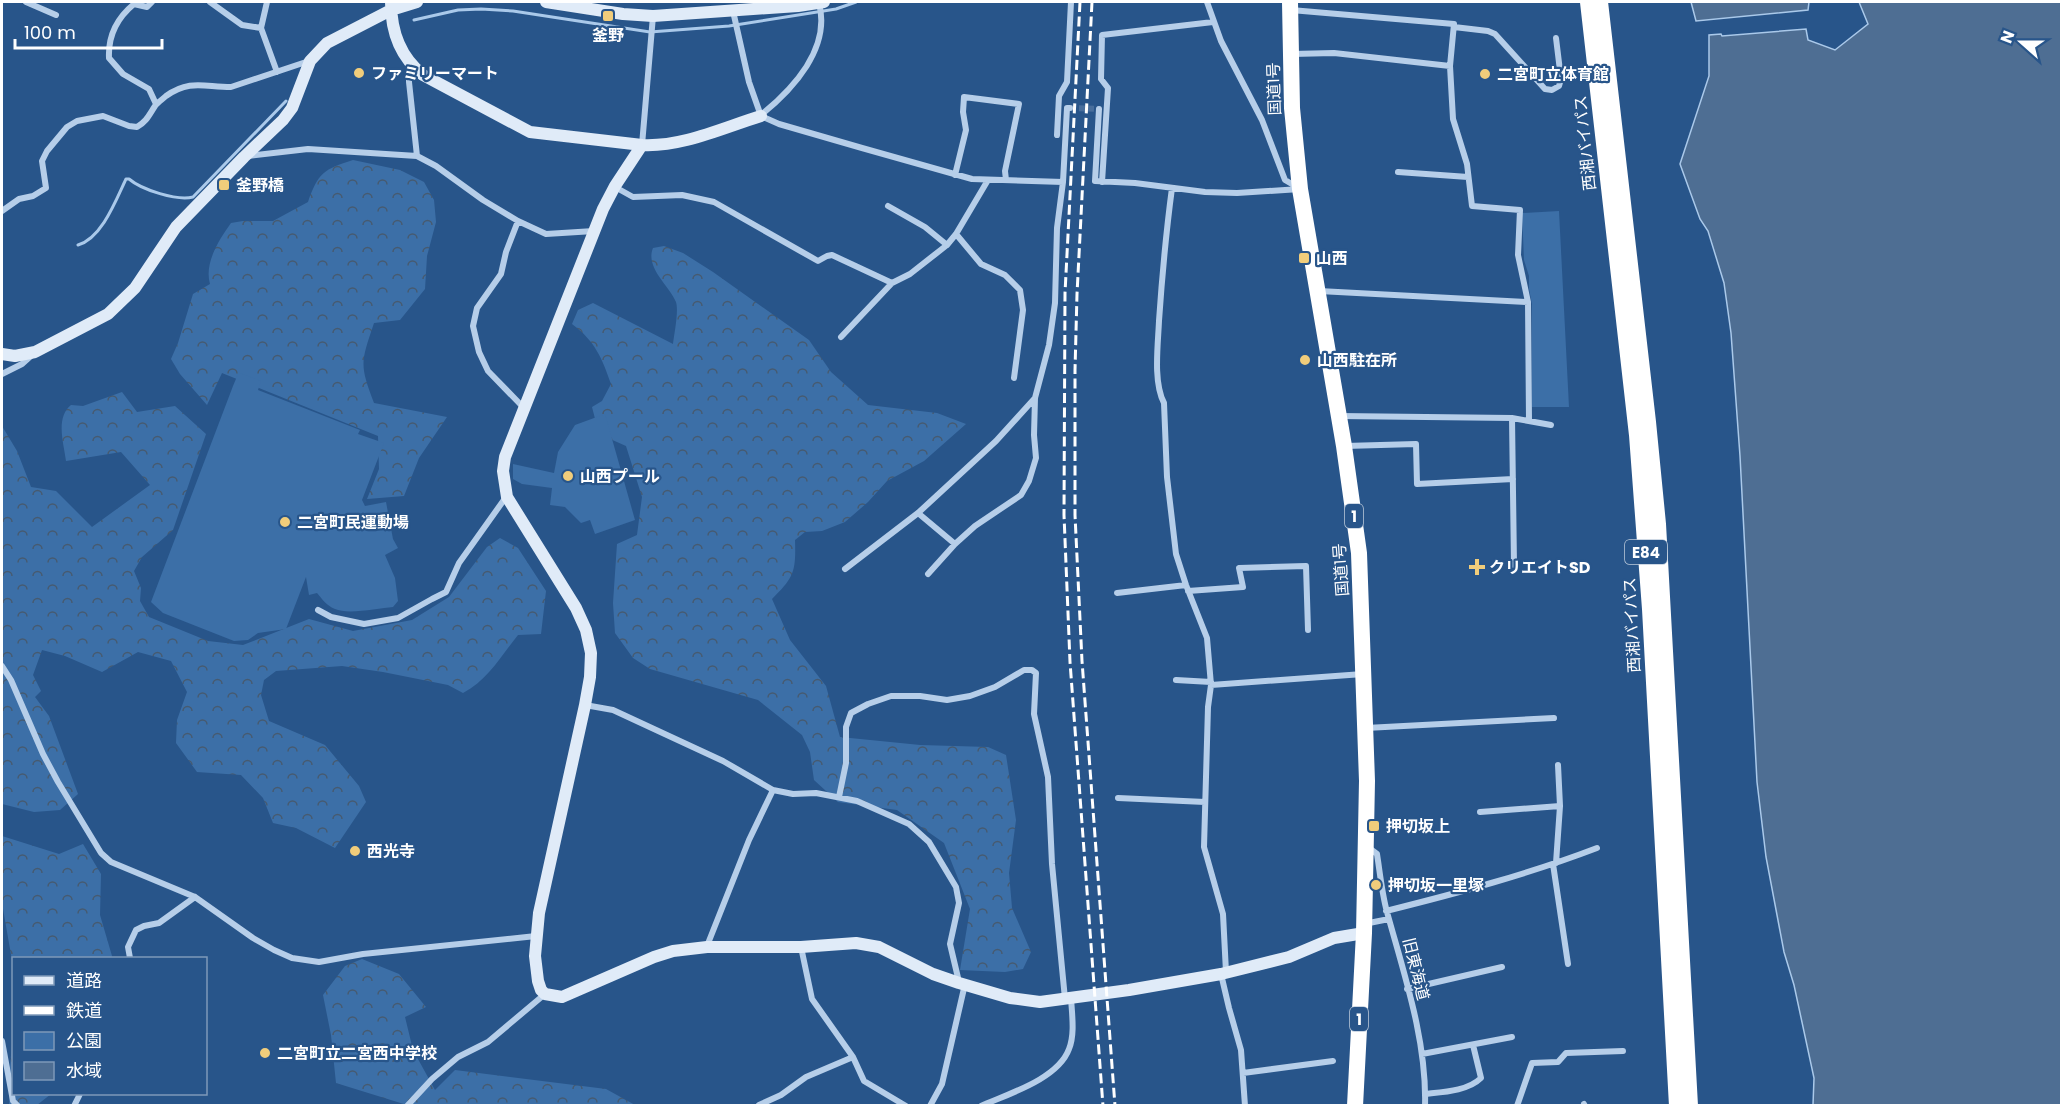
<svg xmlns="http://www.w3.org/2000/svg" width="2063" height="1107" font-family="Poppins,'Noto Sans JP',sans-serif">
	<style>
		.forest { fill: url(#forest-crowns) }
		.park { fill: #3c6fa7 }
		.water { fill: #4e6e93; stroke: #aac9ea; stroke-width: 1.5 }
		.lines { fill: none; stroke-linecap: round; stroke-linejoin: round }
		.stream { stroke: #aac9ea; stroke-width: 3 }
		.street-tunnel { stroke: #486e9c; stroke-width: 6; stroke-dasharray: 6 3; stroke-linecap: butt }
		.street { stroke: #b6cee9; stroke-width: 6 }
		.secondary { stroke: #e0ebf8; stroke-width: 12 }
		.highway { stroke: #fff; stroke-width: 16 }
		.rail { stroke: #fff; stroke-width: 3; stroke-dasharray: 10 4.5; stroke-linecap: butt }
		.poi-dot { fill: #f1cd7b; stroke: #28558a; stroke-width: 2 }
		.labels { text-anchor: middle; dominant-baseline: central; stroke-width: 4.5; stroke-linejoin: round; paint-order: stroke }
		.shield { fill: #28558a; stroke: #beccdc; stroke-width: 1.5 }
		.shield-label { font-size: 15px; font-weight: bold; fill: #fff }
		.poi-label { font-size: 16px; font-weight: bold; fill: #fff; stroke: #28558a; text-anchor: start }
		.street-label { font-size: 16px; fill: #fff; stroke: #28558a }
	</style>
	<defs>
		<pattern id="forest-crowns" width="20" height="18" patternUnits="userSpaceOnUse" patternTransform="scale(1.5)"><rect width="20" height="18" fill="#3c6fa7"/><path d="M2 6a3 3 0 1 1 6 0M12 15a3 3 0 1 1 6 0" fill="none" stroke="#465a70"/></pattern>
	</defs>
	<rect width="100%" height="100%" fill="#28558a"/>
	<!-- forest -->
	<path class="forest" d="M 353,160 L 400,170 L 424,182 L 434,200 L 436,222 L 427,256 L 425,289 L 400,320 L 374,323 C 361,362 359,364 374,403 L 447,417 L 419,458 L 404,496 L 367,499 L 379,469 L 378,436 L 222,373 L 207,405 L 180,374 L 171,359 L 178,343 L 193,294 L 210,284 C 204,263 219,240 231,223 L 243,221 L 273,221 L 308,202 C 318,173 324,169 353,160 Z
		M 664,246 L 683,253 L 713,272 L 809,340 L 831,372 L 868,405 L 937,413 L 966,424 L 924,461 L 887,481 L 868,502 L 845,522 L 822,531 L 805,532 L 795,540 C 796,572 794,577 772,599 L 790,640 L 826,686 L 840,737 L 920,745 L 988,747 L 1006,755 L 1016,820 L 1009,873 L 1012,908 L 1031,952 L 1023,969 L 1005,972 L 960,970 L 970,909 L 944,843 L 897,810 L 838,802 L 814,780 L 810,752 L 802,735 L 758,700 L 650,669 L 633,658 L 615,633 L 613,603 L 617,544 L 637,535 L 642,497 L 626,446 L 599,434 L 592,407 L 602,401 L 611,384 C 602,358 595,341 572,324 L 578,310 L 593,303 L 673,344 C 674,335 679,311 676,302 C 669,285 645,268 653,248 Z
		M 122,392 L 137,412 L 175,406 L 206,434 L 173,530 L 142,557 L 134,571 L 141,588 L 140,601 L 149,617 L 208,641 L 243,645 L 309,619 L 353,631 L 412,620 L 449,597 L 487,547 L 500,538 L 518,548 L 546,591 L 541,634 L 518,635 C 501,656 488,680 463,693 L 448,685 L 383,672 L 342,666 L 276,671 L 264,680 L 261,695 L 269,721 L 325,745 L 359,786 L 366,802 L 335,848 L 296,828 L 273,823 L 263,798 L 241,775 L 197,772 L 176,743 L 177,720 L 187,692 L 171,661 L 138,652 L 102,672 L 65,656 L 42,650 L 33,675 L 41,691 L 35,697 L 49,716 L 78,794 L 60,810 L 34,812 L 2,804 L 2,426 L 17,451 L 31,487 L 56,491 L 92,527 L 150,485 L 121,452 L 66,461 C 64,444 55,418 71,405 L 83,406 Z
		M 2,836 L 59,854 L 83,844 L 101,874 L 100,915 L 112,956 L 111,958 L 14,958 L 13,966 L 2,903 Z
		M 362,959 L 399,974 L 426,1007 L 405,1017 L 413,1050 L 435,1090 L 455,1070 L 606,1089 L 635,1105 L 407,1105 L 336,1083 L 331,1035 L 323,995 L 345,966 Z
		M 13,1032 L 14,1094 L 51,1094 L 37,1105 L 9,1106 L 10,1067 Z"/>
	<!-- park -->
	<path class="park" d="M 1559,211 L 1569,407 L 1532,407 L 1532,304 L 1529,289 L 1529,276 L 1524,260 L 1522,213 Z
		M 240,373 L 261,381 L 258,390 L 360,430 L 358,434 L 384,443 L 362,500 L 365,506 L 386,502 L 393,539 L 398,548 L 385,555 L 395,578 L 398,601 L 393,607 C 379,608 348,615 335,609 C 327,606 322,599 317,593 L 309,595 L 306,577 L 286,629 L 258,633 L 248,640 L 234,641 L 163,613 L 151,602 L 233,386 L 238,374 Z
		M 605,414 L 635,520 L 595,534 L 590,520 L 581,523 L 565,507 L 550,505 L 552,488 L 522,484 L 513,479 L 513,464 L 554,473 L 558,452 L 575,425 Z"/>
	<!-- water -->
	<path class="water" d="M 1691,2 L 1809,2 L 1808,10 L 1696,21 Z
		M 1859,2 L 2061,2 L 2061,1105 L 1813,1105 L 1814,1078 L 1794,985 L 1784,952 L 1766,857 L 1757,782 L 1740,456 L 1731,333 L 1724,283 L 1708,231 L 1700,219 L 1680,164 L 1709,76 L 1709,35 L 1721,34 L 1722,36 L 1806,29 L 1808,40 L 1835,50 L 1868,24 Z"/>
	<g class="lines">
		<!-- stream -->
		<path class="stream" d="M 414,20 L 458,10 L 481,9 L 513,11 L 650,32 L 729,26 L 836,9 L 856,2
			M 78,245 C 102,238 116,200 126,179 L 129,179 C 142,190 177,201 193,197 L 286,101"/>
		<!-- street-tunnel -->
		<path class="street-tunnel" d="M 1070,108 L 1099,109"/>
		<!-- street -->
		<path class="street" d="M 26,2 L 56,15
			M 152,2 L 147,7 L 134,4 C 117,18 108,36 109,58 L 123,74 L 149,89 L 156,104
			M 210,2 L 242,25 L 261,28
			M 267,2 L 261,28 L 277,72
			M 1207,2 L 1221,41 L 1262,120 L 1285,180 L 1297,187
			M 1291,10 L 1454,24 L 1450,66 L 1453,119 L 1467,164 L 1472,206 L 1520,210 L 1518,255 L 1528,302 L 1529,421
			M 733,11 L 749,82 L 761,116 L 779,124 L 862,148 L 972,179 L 1063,182
			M 1454,27 L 1488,31 L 1495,34 L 1545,89 L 1552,90 L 1559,86 L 1561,79 L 1556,38
			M 1292,54 L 1334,53 L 1450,66
			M 412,66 L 409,72 L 409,82 L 417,156
			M 1099,109 L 1095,181 L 1135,183 L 1205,192 L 1237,193 L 1300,189
			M 761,115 C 793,89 831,48 819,3
			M 1057,135 L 1059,96 L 1067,82 L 1071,2
			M 642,145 L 653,16
			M 248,156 L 308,149 L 417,156 L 436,166 L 483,200 L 518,221 L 546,234 L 594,231
			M 1398,172 L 1468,177
			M 955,175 L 966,130 L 963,112 L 964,97 L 1019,104 L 1005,171 L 1006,180
			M 1102,182 L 1108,88 L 1101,79 L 1102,35 L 1213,22
			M 615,187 L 633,197 L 682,195 L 714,202 L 818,261 L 827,256 L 832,255 L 892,283
			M 1172,188 C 1166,233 1162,277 1159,321 C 1158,345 1153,382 1164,403 L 1167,477 L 1176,554 L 1186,585 L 1207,638 L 1211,685 L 1208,707 L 1204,847 L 1223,914 L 1226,972
			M 888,206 L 925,227 L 947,245
			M 2,211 L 19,199 L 33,196 L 46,188 L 42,161 L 47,151 L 67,127 L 77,121 L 103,116 L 129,126 L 137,127 C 147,121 149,115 155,106 C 158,102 163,99 166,96 C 190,79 204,87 231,87 L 309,61
			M 518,221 L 506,252 L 501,274 L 477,308 L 473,326 L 479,352 L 488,371 L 524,408
			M 956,234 L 981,264 L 1005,275 L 1020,290 L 1023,310 L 1014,378
			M 1319,291 L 1528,302
			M 841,337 L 892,283 L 910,274 L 947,245 L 956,234 L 988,180
			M 2,374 L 22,364 L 32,355
			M 1339,416 L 1512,418 L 1551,425
			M 1512,418 L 1514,565
			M 1345,446 L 1416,444 L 1417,484 L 1513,479
			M 918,513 L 955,544 L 975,526 L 1021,495 L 1029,481 L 1036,458 L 1034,435 L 1035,398 L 1049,345 L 1055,303 L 1057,228 L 1063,182 L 1067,108 L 1070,108
			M 845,569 L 918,513 L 996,441 L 1035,398
			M 928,574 L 955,544
			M 1188,591 L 1243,587 L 1239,568 L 1306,566 L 1308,630
			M 1117,593 L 1186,585
			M 318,610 L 331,617 L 364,624 L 398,618 L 432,599 L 446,592 L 459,563 L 506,497
			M 2,666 L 11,680 L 43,754 L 58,782 L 101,853 L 111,862 L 195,897 L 253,938 L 274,950 L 292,958 L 319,962 L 363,954 L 536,936
			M 1176,680 L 1211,682
			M 1211,685 L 1363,674
			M 585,705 L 613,710 L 723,761 L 773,790 L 793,794 L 816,793 L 857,801 L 909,824 L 929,842 L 956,887 L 959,903 L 950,944 L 959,982
			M 1366,728 L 1554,718
			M 839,797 L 846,763 L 846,727 L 851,713 L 868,704 L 891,696 L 920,696 L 947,700 L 970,696 L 995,687 L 1024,670 L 1032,670 L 1036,673 L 1034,714 L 1048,777 L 1052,864 L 1065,999
			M 1118,798 L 1205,802
			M 1480,812 L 1560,806
			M 1369,848 L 1377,854 C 1380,873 1382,894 1387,912 C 1404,974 1427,1041 1425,1106
			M 1556,863 L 1560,806 L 1558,765
			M 1553,864 L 1568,964
			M 1386,911 C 1458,893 1529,874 1597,848
			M 1364,924 L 1389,919
			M 707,946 L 749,840 L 773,790
			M 801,947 L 812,999 L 853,1057 L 864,1081 L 906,1106
			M 130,958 L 128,947 L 136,930 L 144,926 L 159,923 L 195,897
			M 1221,974 L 1229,1008 L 1241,1050 L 1245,1106
			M 1407,989 L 1502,967
			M 2,1041 L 13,1101 L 18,1106
			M 1422,1054 L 1512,1037
			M 1243,1073 L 1333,1061
			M 1425,1094 C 1443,1092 1468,1091 1481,1078 L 1473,1045
			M 1584,1104 L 1585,1106
			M 759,1105 L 781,1095 L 806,1077 L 853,1057
			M 74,1106 L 80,1094
			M 407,1106 L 432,1079 L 458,1057 L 488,1042 L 545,994
			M 930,1106 L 942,1084 L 965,984
			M 981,1106 C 1008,1094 1058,1079 1069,1049 C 1075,1034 1072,1015 1071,998
			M 1517,1106 L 1532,1063 L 1558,1062 L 1566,1053 L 1623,1051"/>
		<!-- secondary -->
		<path class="secondary" d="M 391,2 C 391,31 399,56 423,75 L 530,132 L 642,145 L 615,186 L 603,209 L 505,457 L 503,471 L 507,497 L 576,608 L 586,630 L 591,653 L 590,677 L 585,705 L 539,913 L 535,956 L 538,981 L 541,990 L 545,994 L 562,997 L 654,957 L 673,951 L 707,947 L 801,947 L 856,943 L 879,947 L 933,974 L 959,983 L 1010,998 L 1040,1002 L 1129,990 L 1221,974 L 1289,957 L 1334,938 L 1364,933
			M 546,2 L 623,14 L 653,16 L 798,6 L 824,2
			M 642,145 C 683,147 722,128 761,116
			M 2,354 L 15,356 L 35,352 L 108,314 L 135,288 L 176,227 L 244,157 L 283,120 L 292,108 L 310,61 L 327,43 L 391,10 L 417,2"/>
		<!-- highway -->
		<path class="highway" d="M 1290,2 L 1292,108 L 1300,189 L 1344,446 L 1359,553 L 1367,781 L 1364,933 L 1355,1106
			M 1588,2 L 1637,435 L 1650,609 L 1677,1106
			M 1600,2 L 1648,422 L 1658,524 L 1690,1106"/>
		<!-- rail -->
		<path class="rail" d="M 1080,2 L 1065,293 L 1064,515 L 1070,662 L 1103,1106
			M 1092,2 L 1077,294 L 1075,370 L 1075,515 L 1082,661 L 1115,1106"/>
	</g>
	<!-- markers -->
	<g class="poi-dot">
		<rect x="602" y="10" width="12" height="12" rx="3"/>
		<circle cx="359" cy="73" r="6"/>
		<circle cx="1485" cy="74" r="6"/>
		<rect x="218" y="179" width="12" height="12" rx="3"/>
		<rect x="1298" y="252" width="12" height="12" rx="3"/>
		<circle cx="1305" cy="360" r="6"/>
		<circle cx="568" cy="476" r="6"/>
		<circle cx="285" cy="522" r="6"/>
		<path d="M1474 558h6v6h6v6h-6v6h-6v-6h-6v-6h6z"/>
		<rect x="1368" y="820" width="12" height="12" rx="3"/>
		<circle cx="355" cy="851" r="6"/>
		<circle cx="1376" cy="885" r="6"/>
		<circle cx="265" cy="1053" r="6"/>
	</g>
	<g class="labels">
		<!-- shield labels -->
		<g class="shield">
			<rect x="1345" y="504" width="18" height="24" rx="4.5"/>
			<rect x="1625" y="540" width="42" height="24" rx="4.5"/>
			<rect x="1350" y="1007" width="18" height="24" rx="4.5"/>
		</g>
		<g class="shield-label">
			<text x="1354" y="516">1</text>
			<text x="1646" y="552">E84</text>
			<text x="1359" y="1019">1</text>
		</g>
		<!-- poi labels -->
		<g class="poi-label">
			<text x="608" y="35" text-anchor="middle">釜野</text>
			<text x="371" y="73">ファミリーマート</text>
			<text x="1497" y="74">二宮町立体育館</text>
			<text x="236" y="185">釜野橋</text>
			<text x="1316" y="258">山西</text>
			<text x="1317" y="360">山西駐在所</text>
			<text x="580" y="476">山西プール</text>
			<text x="297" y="522">二宮町民運動場</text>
			<text x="1489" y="567">クリエイトSD</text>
			<text x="1386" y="826">押切坂上</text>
			<text x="367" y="851">西光寺</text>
			<text x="1388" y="885">押切坂一里塚</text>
			<text x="277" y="1053">二宮町立二宮西中学校</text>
		</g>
		<!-- street labels -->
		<g class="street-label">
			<text transform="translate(1274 89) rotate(-92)">国道1号</text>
			<text transform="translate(1585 143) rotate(-96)">西湘バイパス</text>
			<text transform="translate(1341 570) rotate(-94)">国道1号</text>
			<text transform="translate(1632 625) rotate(-93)">西湘バイパス</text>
			<text transform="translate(1416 969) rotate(76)">旧東海道</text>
		</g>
	</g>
	<!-- border -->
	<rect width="2063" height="1107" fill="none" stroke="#ffffff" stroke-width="6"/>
	<!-- legend -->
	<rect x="12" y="957" width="195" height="138" fill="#28558a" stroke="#7e99b9" stroke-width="1.5"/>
	<rect x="24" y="976" width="30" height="9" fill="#e0ebf8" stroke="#7e99b9" stroke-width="1.5"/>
	<text x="66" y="987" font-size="18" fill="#ffffff">道路</text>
	<rect x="24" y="1006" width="30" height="9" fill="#ffffff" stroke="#7e99b9" stroke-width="1.5"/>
	<text x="66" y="1017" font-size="18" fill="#ffffff">鉄道</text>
	<rect x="24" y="1032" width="30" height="18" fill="#3c6fa7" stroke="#7e99b9" stroke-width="1.5"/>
	<text x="66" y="1047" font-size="18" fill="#ffffff">公園</text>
	<rect x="24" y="1062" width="30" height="18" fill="#4e6e93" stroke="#7e99b9" stroke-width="1.5"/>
	<text x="66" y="1077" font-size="18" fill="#ffffff">水域</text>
	<!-- north arrow -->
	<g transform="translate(2021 42) rotate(291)" stroke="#28558a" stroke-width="4.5" paint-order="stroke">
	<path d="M0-4.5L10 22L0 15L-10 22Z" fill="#ffffff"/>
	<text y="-9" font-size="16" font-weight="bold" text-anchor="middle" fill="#ffffff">N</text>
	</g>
	<!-- scale -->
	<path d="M15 39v9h147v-9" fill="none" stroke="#ffffff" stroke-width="3"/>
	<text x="24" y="39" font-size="18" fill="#ffffff" stroke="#28558a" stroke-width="4.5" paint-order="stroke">100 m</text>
</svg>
